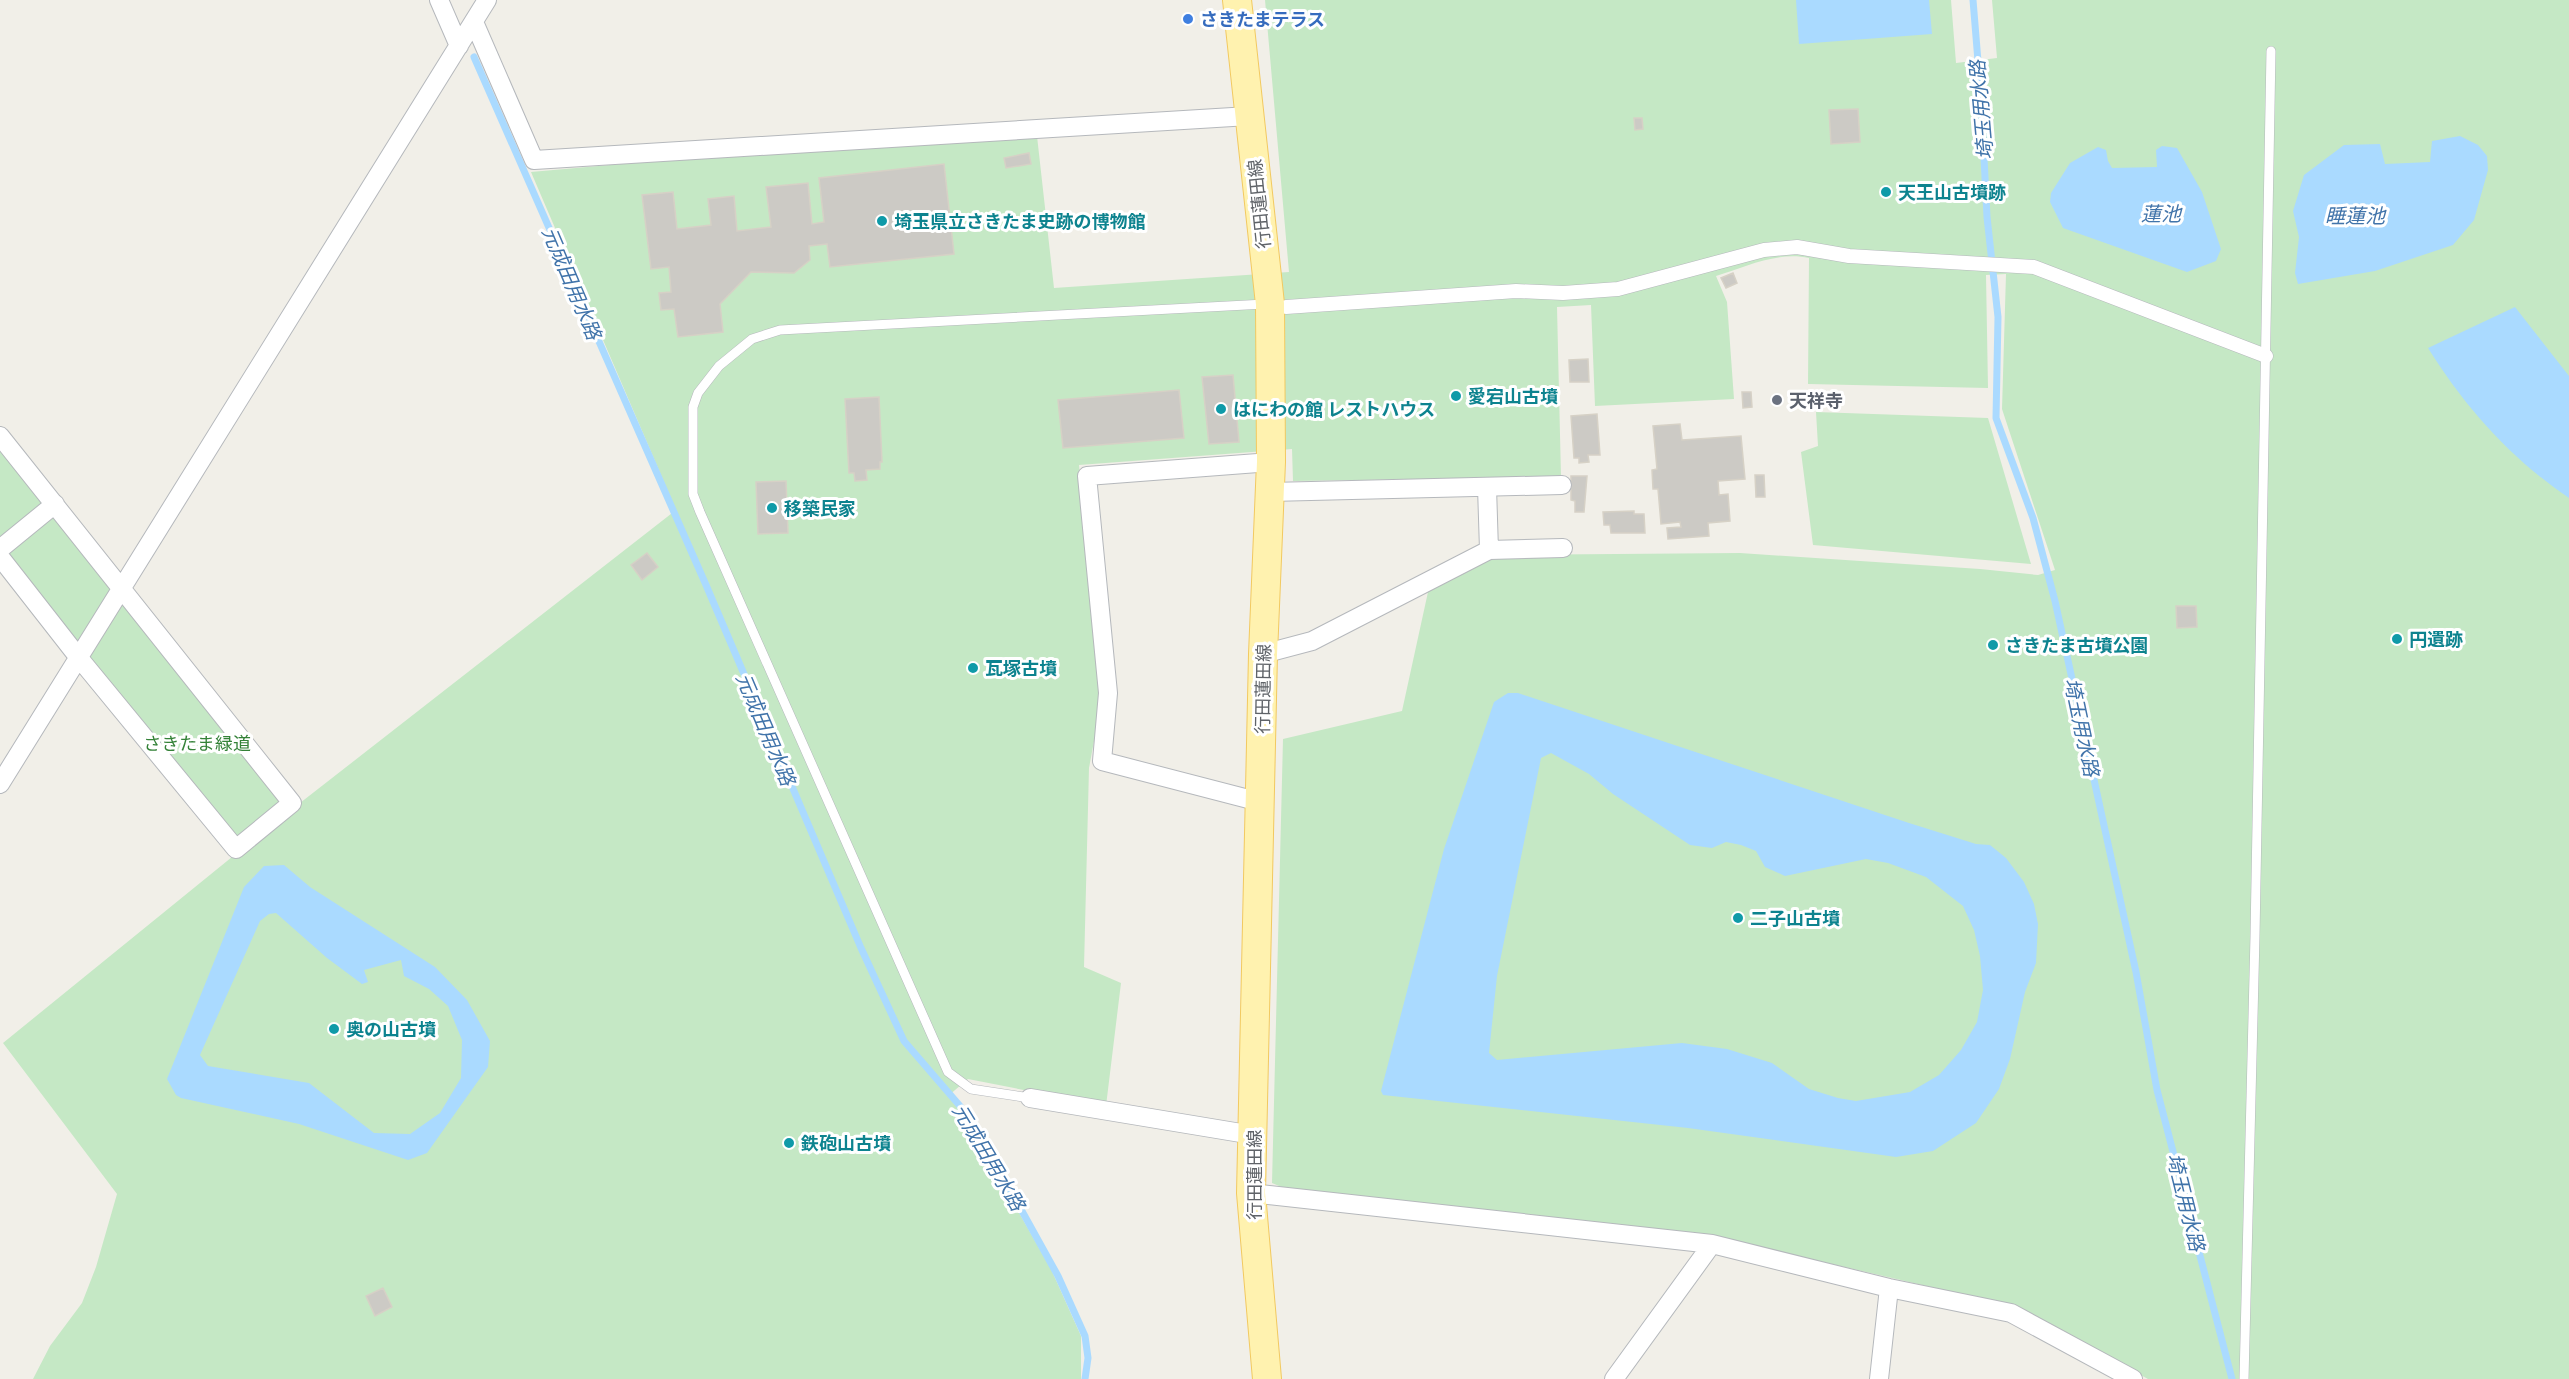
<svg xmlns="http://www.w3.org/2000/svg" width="2569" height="1379" font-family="'IBM Plex Sans','Noto Sans JP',sans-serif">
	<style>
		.green { fill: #c5e8c5 }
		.water { fill: #aadaff; fill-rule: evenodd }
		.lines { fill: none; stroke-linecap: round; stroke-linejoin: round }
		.stream { stroke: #aadaff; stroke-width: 7 }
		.building { fill: #cccac5; stroke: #d6d1c6; stroke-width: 1.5 }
		.service-casing { stroke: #b5b8bc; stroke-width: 10 }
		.pedestrian-casing { stroke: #b5b8bc; stroke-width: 15 }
		.minor-casing { stroke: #b5b8bc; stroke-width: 20 }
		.primary-casing { stroke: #f2c960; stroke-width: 30 }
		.service { stroke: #fff; stroke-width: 9 }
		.pedestrian { stroke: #fff; stroke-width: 14 }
		.minor { stroke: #fff; stroke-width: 18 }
		.primary { stroke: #fff2af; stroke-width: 28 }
		.shop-dot { fill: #3f7fe0; stroke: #fff; stroke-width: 2 }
		.culture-dot { fill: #0f9aa8; stroke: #fff; stroke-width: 2 }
		.worship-dot { fill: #6b7280; stroke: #fff; stroke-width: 2 }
		.labels { text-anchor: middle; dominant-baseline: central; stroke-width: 6; stroke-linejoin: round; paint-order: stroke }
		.shop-label { font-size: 18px; font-weight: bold; fill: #366cbe; stroke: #fff; text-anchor: start }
		.culture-label { font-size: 18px; font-weight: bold; fill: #0d838f; stroke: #fff; text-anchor: start }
		.street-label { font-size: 18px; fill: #5f6368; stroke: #fff }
		.worship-label { font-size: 18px; font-weight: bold; fill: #5b616d; stroke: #fff; text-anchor: start }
		.park-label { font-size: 18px; fill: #348238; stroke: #fff }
		.water-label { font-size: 20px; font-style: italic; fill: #4174aa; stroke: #fff }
	</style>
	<rect width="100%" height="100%" fill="#f1efe8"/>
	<!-- green -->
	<path class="green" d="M 1265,0 L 1951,0 L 1956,63 L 1997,58 L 1992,0 L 2569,0 L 2569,1379 L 2148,1379 L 2017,1307 L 1711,1236 L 1500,1211 L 1291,1191 L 1272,1183 L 1283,739 L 1402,711 L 1428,592 L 1496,555 L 1740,553 L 1980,569 L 2038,575 L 2055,570 L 2002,409 L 2006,274 L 1986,275 L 1988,388 L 1808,384 L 1809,258 C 1778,251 1745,267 1716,276 L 1727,302 L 1734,399 L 1595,406 L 1591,305 L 1557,307 L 1561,477 L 1293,481 L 1292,449 L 1079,465 L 1102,698 L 1089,768 L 1084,967 L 1121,983 L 1106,1106 L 968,1079 L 948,1096 L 964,1116 L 1051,1269 L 1081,1336 L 1081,1379 L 33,1379 L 50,1346 L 82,1303 L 96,1267 L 117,1194 L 3,1043 L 232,857 L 0,566 L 0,429 L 300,803 L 676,510 L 531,172 L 766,151 L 1037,136 L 1054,288 L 1289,272 Z
		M 1816,412 L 1988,418 L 2031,564 L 1813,545 L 1801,452 L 1818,446 Z"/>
	<!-- water -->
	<path class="water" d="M 1796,0 L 1929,0 L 1932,34 L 1799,44 Z
		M 2460,136 L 2478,145 L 2487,156 L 2488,170 L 2474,220 L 2453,245 L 2375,271 L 2298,284 L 2295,273 L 2299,237 L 2293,211 L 2304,175 L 2344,145 L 2380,144 L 2385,164 L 2430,162 L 2432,141 Z
		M 2162,146 L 2177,148 L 2202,192 L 2221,249 L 2216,261 L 2187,272 L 2063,228 L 2050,202 L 2051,193 L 2070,163 L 2098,147 L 2106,150 L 2108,161 L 2112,168 L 2157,167 L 2156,150 Z
		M 2515,307 L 2569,376 L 2569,498 C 2510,458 2465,407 2428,348 Z
		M 1508,693 L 1518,693 L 1909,823 L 1976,844 L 1990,845 L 2006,858 L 2024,882 L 2034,904 L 2038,924 L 2036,963 L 2025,992 L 2010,1059 L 1999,1089 L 1976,1123 L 1933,1151 L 1896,1157 L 1688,1128 L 1383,1095 L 1381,1091 L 1444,849 L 1494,702 ZM 1551,753 L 1589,774 L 1613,794 L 1690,845 L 1712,848 L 1726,842 L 1741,845 L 1756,851 L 1765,867 L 1785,876 L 1866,859 L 1888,863 L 1926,877 L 1963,906 L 1974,930 L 1980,956 L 1983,990 L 1977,1022 L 1961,1050 L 1939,1075 L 1910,1092 L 1856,1101 L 1838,1098 L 1809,1089 L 1772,1063 L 1727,1049 L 1682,1043 L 1497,1060 L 1489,1053 L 1497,976 L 1541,758 Z
		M 284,865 L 310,887 L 435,967 L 467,1000 L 490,1041 L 488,1067 L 427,1153 L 408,1160 L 299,1124 L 181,1098 L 176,1095 L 167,1079 L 244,887 L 264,866 ZM 276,913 L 327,958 L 362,984 L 368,982 L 364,970 L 401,960 L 404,976 L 429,989 L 448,1006 L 462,1040 L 461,1078 L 440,1113 L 410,1134 L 374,1133 L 309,1083 L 208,1066 L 200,1055 L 260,921 L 269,914 Z"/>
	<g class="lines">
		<!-- stream -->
		<path class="stream" d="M 1973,0 L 1981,98 L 1987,217 L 1998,317 L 1996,418 L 2033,518 L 2055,601 L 2136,972 L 2157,1090 L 2232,1379
			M 474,57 L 706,585 L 861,948 L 904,1041 L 960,1106 L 987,1148 L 1058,1276 L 1085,1336 L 1088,1358 L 1085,1379"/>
	</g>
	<!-- building -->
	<path class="building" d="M 1858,109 L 1860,142 L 1831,144 L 1829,110 Z
		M 1634,118 L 1642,118 L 1643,129 L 1635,130 Z
		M 1029,153 L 1031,164 L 1006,168 L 1004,158 Z
		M 944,164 L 954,254 L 830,267 L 827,244 L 809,246 L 810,260 L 794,273 L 751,272 L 720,304 L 723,332 L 678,337 L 674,309 L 661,310 L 659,293 L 671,292 L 669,267 L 651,269 L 642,195 L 673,192 L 677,229 L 711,225 L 708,199 L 734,196 L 737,231 L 771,227 L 766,187 L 808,183 L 812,224 L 824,222 L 819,178 Z
		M 1733,273 L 1737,283 L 1726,288 L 1721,278 Z
		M 1588,359 L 1589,382 L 1570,382 L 1569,360 Z
		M 1233,375 L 1239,442 L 1209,444 L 1202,377 Z
		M 1179,390 L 1184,438 L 1063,448 L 1058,400 Z
		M 1742,392 L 1751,392 L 1752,407 L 1743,408 Z
		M 879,397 L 882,462 L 880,462 L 880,469 L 866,470 L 867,480 L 855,481 L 854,473 L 849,473 L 845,399 Z
		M 1597,414 L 1600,455 L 1588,455 L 1589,462 L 1579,463 L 1579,458 L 1574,458 L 1571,416 Z
		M 1680,424 L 1682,440 L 1741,436 L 1745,479 L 1718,481 L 1719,495 L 1728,494 L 1730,521 L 1708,523 L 1709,536 L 1668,539 L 1667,528 L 1681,527 L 1680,522 L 1661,524 L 1658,489 L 1653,489 L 1652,470 L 1657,469 L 1653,426 Z
		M 1755,475 L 1764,475 L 1765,497 L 1756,497 Z
		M 1571,476 L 1587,476 L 1584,512 L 1575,512 L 1575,501 L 1571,500 Z
		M 786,481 L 788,533 L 758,534 L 756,482 Z
		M 1634,511 L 1634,514 L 1644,514 L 1645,533 L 1611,533 L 1610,525 L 1604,525 L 1603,512 Z
		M 647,553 L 658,567 L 642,580 L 631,565 Z
		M 2176,606 L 2196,606 L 2197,627 L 2177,628 Z
		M 383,1288 L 392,1307 L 375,1316 L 366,1296 Z"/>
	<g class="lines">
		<defs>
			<path id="service" d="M 1030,1098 L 971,1089 L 948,1072 L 700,512 L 693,494 L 693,407 L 698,393 L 719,366 L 752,339 L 780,330 L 1265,304
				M 2244,1379 L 2255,936 L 2271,51"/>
			<path id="pedestrian" d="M 1286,307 L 1516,291 L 1563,293 L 1618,289 L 1764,250 L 1797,247 L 1849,256 L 2034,267 L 2266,356"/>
			<path id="minor" d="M 439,0 L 459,46
				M 474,22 L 534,160 L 1249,116
				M 0,436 L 292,803 L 236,849 L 79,658 L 0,557
				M 1487,487 L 1489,550
				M 1270,492 L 1562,485
				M 0,549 L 55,504
				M 1263,654 L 1312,641 L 1489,550 L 1563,548
				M 0,784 L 487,0
				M 1260,802 L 1102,761 L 1108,693 L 1087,476 L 1271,462
				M 1030,1098 L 1253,1135
				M 1251,1193 L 1712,1244 L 1889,1288 L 2011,1313 L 2133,1379
				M 1614,1379 L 1712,1244
				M 1879,1379 L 1889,1288"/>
			<path id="primary" d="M 1237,0 L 1270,304 L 1271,462 L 1263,654 L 1251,1193 L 1267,1379"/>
		</defs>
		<!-- service casing -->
		<use href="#service" class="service-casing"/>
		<!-- pedestrian casing -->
		<use href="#pedestrian" class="pedestrian-casing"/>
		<!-- minor casing -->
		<use href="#minor" class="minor-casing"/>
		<!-- primary casing -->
		<use href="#primary" class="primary-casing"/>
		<!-- service -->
		<use href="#service" class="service"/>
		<!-- pedestrian -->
		<use href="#pedestrian" class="pedestrian"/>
		<!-- minor -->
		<use href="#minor" class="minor"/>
		<!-- primary -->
		<use href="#primary" class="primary"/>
	</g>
	<!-- markers -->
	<circle class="shop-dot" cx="1188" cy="19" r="6"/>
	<g class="culture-dot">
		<circle cx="1886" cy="192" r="6"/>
		<circle cx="882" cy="221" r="6"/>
		<circle cx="1456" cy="396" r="6"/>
		<circle cx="1221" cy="409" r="6"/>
		<circle cx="772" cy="508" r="6"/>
		<circle cx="2397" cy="639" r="6"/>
		<circle cx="1993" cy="645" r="6"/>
		<circle cx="973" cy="668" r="6"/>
		<circle cx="1738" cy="918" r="6"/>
		<circle cx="334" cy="1029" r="6"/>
		<circle cx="789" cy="1143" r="6"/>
	</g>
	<circle class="worship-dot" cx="1777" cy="400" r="6"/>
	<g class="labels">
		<!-- shop labels -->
		<g class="shop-label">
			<text x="1200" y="19">さきたまテラス</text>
		</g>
		<!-- culture labels -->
		<g class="culture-label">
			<text x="1898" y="192">天王山古墳跡</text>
			<text x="894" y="221">埼玉県立さきたま史跡の博物館</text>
			<text x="1468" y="396">愛宕山古墳</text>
			<text x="1233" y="409">はにわの館 レストハウス</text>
			<text x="784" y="508">移築民家</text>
			<text x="2409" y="639">円遺跡</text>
			<text x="2005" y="645">さきたま古墳公園</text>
			<text x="985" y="668">瓦塚古墳</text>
			<text x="1750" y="918">二子山古墳</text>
			<text x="346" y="1029">奥の山古墳</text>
			<text x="801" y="1143">鉄砲山古墳</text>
		</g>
		<!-- street labels -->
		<g class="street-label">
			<text transform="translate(1259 204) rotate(-96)">行田蓮田線</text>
			<text transform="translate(1263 689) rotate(-89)">行田蓮田線</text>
			<text transform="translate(1254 1175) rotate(-90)">行田蓮田線</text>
		</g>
		<!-- worship labels -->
		<g class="worship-label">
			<text x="1789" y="400">天祥寺</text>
		</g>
		<!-- park labels -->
		<g class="park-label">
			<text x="197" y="743">さきたま緑道</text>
		</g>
		<!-- water labels -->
		<g class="water-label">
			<text transform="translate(1981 110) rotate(-95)">埼玉用水路</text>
			<text x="2161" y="213">蓮池</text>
			<text x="2355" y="215">睡蓮池</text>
			<text transform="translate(572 283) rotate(67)">元成田用水路</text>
			<text transform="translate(2082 727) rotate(78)">埼玉用水路</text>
			<text transform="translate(766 729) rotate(67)">元成田用水路</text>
			<text transform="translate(989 1157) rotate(59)">元成田用水路</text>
			<text transform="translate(2186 1202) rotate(76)">埼玉用水路</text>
		</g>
	</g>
</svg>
